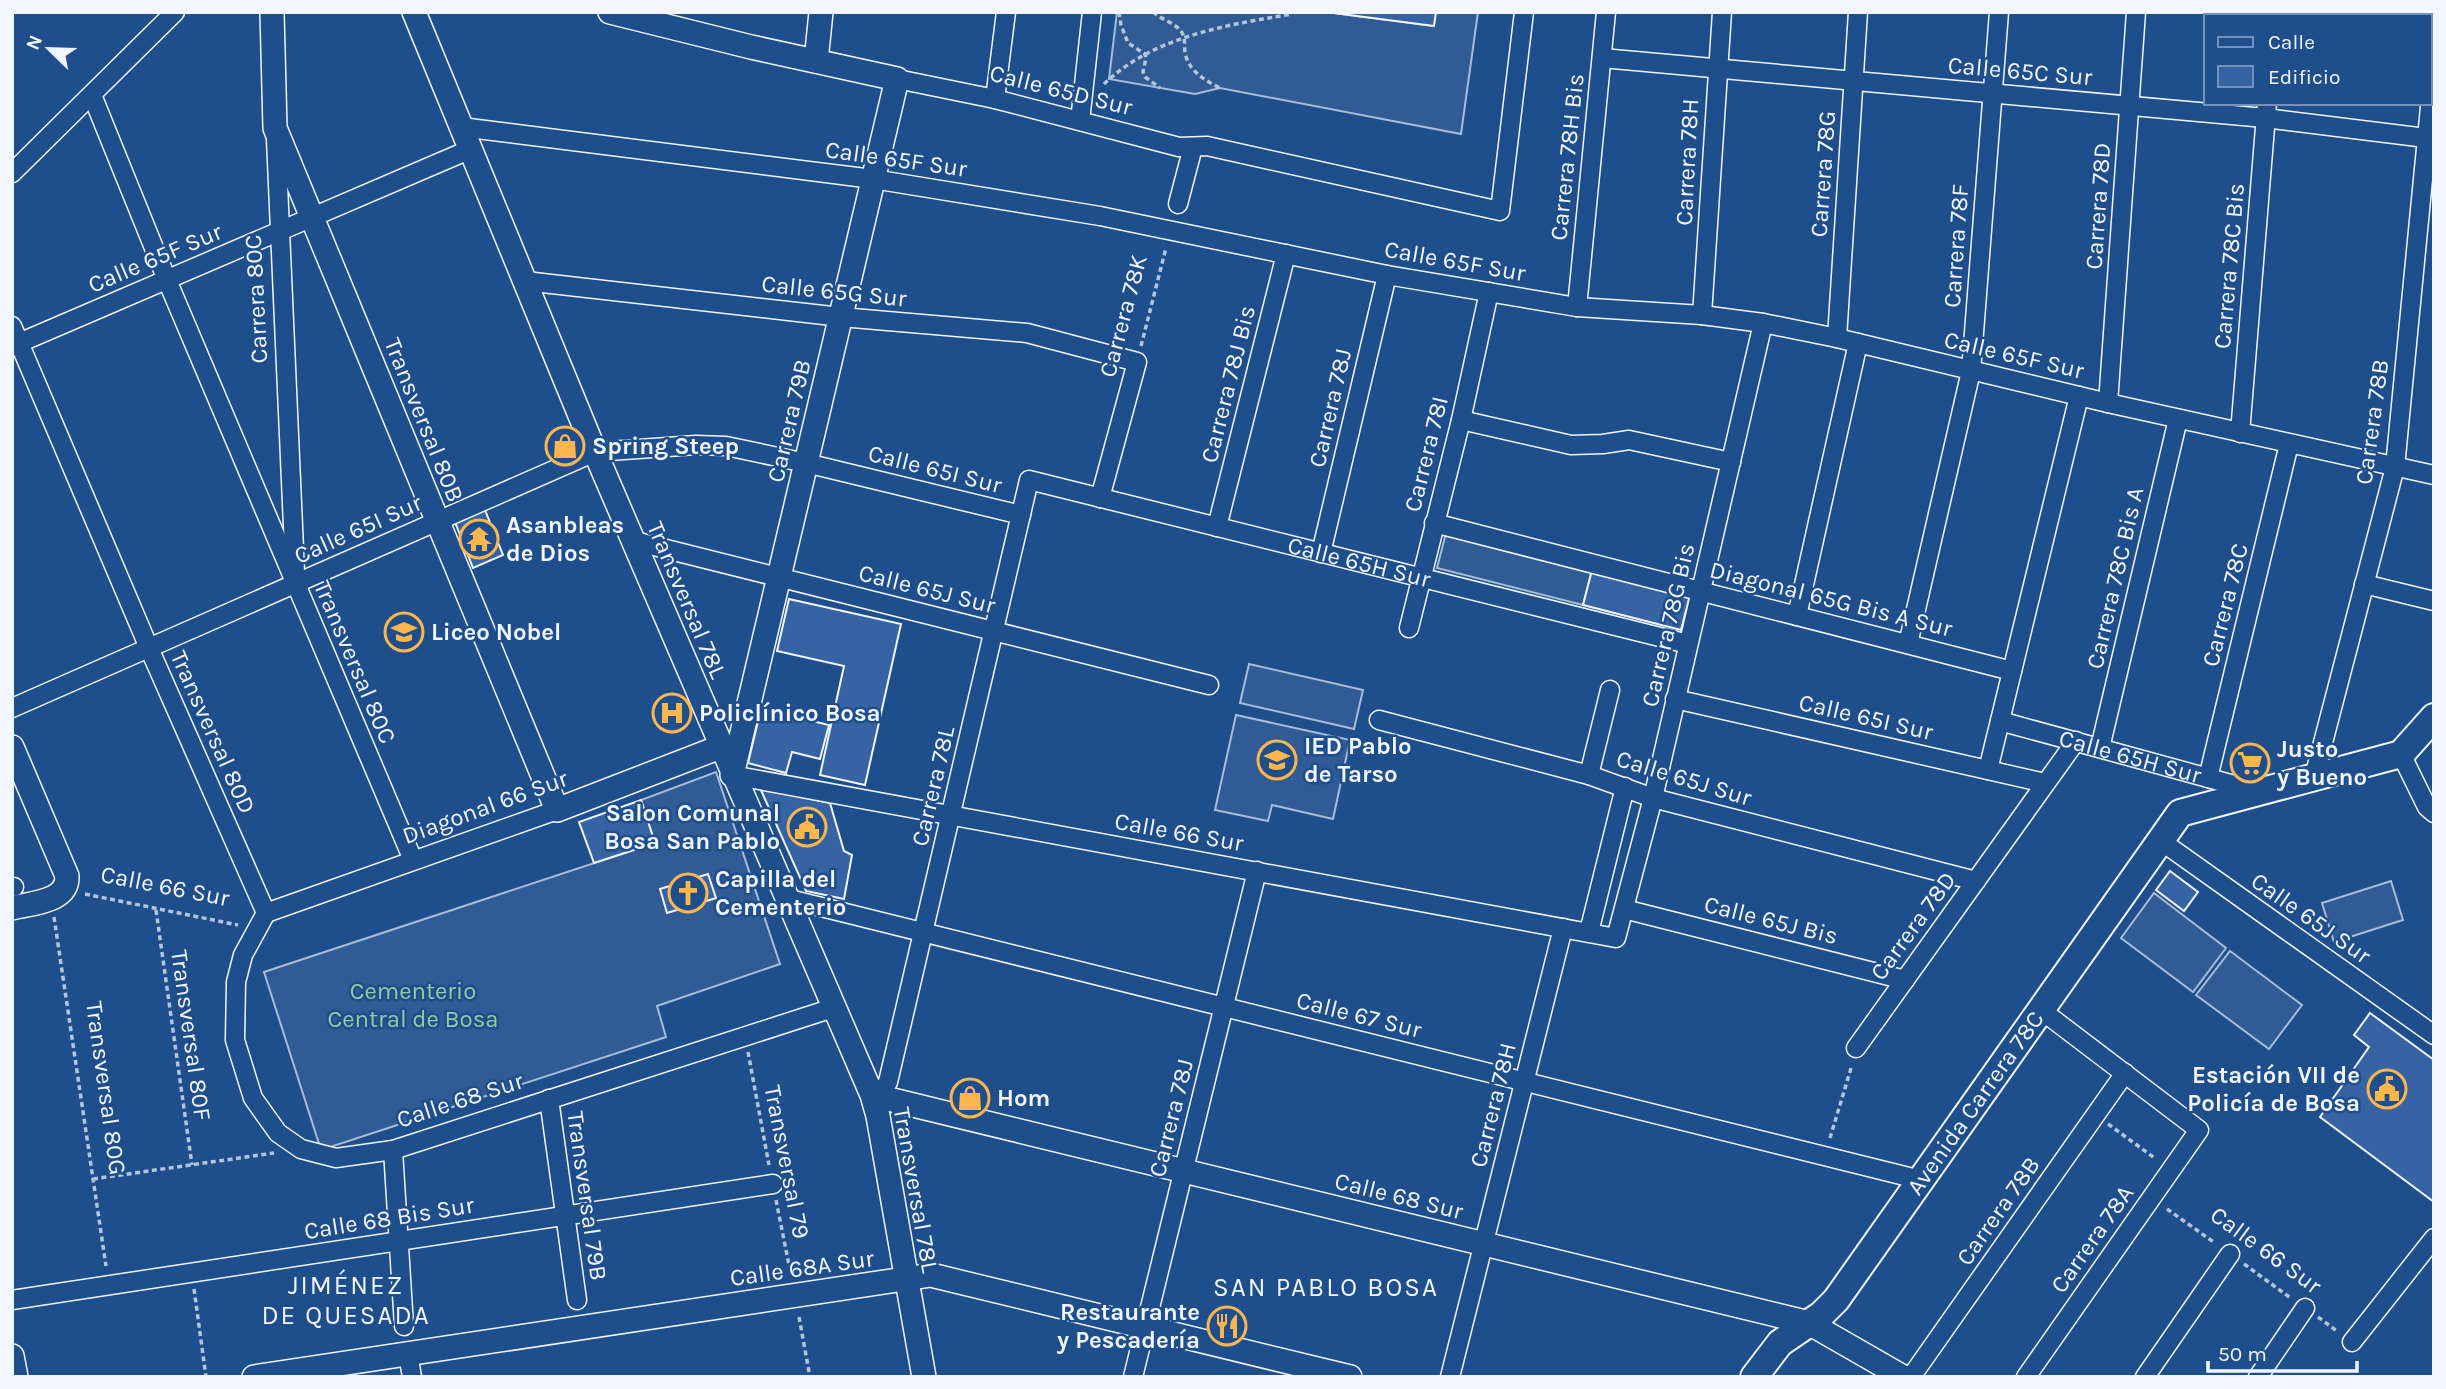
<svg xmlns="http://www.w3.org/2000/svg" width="2446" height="1389" font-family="Karla,sans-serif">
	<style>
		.built { fill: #305b95; stroke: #a8bbd7; stroke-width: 2 }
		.building { fill: #3563a3; stroke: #f2f6ff; stroke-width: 2 }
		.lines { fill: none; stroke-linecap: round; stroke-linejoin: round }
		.minor-casing { stroke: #f2f6ff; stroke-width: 21 }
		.tertiary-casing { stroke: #f2f6ff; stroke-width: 26 }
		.secondary-casing { stroke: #f2f6ff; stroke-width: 30 }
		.path { stroke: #b3c4dc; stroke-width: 3.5; stroke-dasharray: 5 3.5; stroke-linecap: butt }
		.minor { stroke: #1f4e8c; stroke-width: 18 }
		.tertiary { stroke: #1f4e8c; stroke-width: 23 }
		.secondary { stroke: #1f4e8c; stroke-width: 26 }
		.labels { text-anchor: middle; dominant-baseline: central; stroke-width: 5; stroke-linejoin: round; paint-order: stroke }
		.street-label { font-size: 24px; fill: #f2f6ff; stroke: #1f4e8c }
		.poi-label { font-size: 24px; font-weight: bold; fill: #f2f6ff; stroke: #1f4e8c; text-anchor: start }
		.park-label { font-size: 24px; fill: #97c8a6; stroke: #1f4e8c }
		.neighbourhood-label { font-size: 26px; letter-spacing: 2px; fill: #f2f6ff; stroke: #1f4e8c }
	</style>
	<rect width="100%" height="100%" fill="#1f4e8c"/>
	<!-- built -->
	<path class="built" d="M 1117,12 L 1326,12 L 1432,26 L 1435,12 L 1478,12 L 1461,134 L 1220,88 L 1195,94 L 1109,79 Z
		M 1446,533 L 1592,570 L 1583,605 L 1437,568 Z
		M 1249,664 L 1363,690 L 1354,729 L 1240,703 Z
		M 1236,715 L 1350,740 L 1333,819 L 1272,805 L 1268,821 L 1215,810 Z
		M 716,772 L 780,964 L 657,1006 L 666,1037 L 321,1150 L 264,972 L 655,843 L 641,800 Z
		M 2391,881 L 2403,920 L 2334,942 L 2322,903 Z
		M 2154,893 L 2226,948 L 2193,992 L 2121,938 Z
		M 2230,951 L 2302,1005 L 2269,1049 L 2196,995 Z"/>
	<!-- building -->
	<path class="building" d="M 1326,12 L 1436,12 L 1434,26 Z
		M 485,510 L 503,555 L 473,568 L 455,522 Z
		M 1592,570 L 1690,595 L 1681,630 L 1583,605 Z
		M 789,599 L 901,624 L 865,785 L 820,775 L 844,666 L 777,651 Z
		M 761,709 L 829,725 L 820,759 L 792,752 L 786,773 L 748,763 Z
		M 760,788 L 830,803 L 844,851 L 852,855 L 844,899 L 806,891 Z
		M 641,800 L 655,843 L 594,863 L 579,822 Z
		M 2170,871 L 2198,892 L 2184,911 L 2156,890 Z
		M 708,874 L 716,898 L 667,913 L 660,889 Z
		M 2370,1013 L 2434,1060 L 2434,1202 L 2320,1117 L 2369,1047 L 2354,1035 Z"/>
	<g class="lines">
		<defs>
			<g id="minor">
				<path d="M 2274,16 L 2274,12"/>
				<path d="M 1602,58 L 2265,118 L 2434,139"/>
				<path d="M 897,79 L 995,99 L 1179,147 L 1207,146 L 1500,211 L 1524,12"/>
				<path d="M 92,95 L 167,280 L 413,860"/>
				<path d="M 995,99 L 1006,12"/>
				<path d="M 1080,121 L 1092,12"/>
				<path d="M 461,127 L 873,179 L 1100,216 L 1387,275 L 1577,307 L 1702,315 L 1763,323 L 1837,338 L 2108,403 L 2434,475"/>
				<path d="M 276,139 L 295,572"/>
				<path d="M 12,173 L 175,12"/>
				<path d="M 1178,204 L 1193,147"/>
				<path d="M 525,281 L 841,317 L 1027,333 L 1137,362 L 1100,498"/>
				<path d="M 1577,307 L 1606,12"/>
				<path d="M 1702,315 L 1722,12"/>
				<path d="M 12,326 L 149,648 L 266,913 L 243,955 L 236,982 L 235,1040 L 253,1098 L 278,1133 L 301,1149 L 336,1158 L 393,1150 L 833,1008"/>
				<path d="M 1837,338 L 1858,12"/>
				<path d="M 12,346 L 471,149"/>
				<path d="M 2108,403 L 2136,12"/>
				<path d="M 1461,420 L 1571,445 L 1603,444 L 1629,440 L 1731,462"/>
				<path d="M 2240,433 L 2267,103"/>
				<path d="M 1434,523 L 2012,671"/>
				<path d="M 1217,527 L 1286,254"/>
				<path d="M 634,541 L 1209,685"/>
				<path d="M 1321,553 L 1387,275"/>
				<path d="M 2364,584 L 2434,601"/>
				<path d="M 1797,616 L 1858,343"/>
				<path d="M 1409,628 L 1461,420 L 1489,292"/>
				<path d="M 1908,644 L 1971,371 L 1999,12"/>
				<path d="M 1675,699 L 2045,783"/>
				<path d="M 12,708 L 595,452 L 696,445 L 726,446 L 806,463 L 1021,515"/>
				<path d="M 1379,720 L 1589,775 L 1653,798 L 1976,881"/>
				<path id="s1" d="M 2000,721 L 2256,791"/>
				<path d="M 2100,748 L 2178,419"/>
				<path d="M 2401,754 L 2427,807 L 2434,813"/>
				<path d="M 1988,770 L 2079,396"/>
				<path d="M 732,775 L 1616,938 L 1653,798 L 1763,323"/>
				<path d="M 1589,775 L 1610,690"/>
				<path d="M 2314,777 L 2395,467 L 2434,66"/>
				<path d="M 2208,778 L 2289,444"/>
				<path d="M 2161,841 L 2434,1035"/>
				<path d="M 12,887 L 14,887"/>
				<path d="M 785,898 L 1921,1180"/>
				<path d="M 1624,909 L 1905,980"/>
				<path d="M 266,913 L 557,810"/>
				<path d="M 1589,932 L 1625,787"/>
				<path d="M 1856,1048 L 2076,741"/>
				<path id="s2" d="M 872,1095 L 882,1091 L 888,1082 L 1029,480 L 1688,644"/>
				<path d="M 549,1099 L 577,1300"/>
				<path d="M 393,1150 L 404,1326"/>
				<path d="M 12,1300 L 773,1184"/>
				<path d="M 2352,1342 L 2434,1238"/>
				<path d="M 408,1354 L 412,1377"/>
				<path d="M 1133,1377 L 1257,871"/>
				<path d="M 1450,1377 L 1563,928"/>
				<path d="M 1911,1377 L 2125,1073"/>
				<path d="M 2026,1377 L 2199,1130 L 2041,1010"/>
				<path d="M 2145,1377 L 2230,1254"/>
				<path d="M 2258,1377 L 2305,1308"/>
			</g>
			<path id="tertiary" d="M 272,12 L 275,128 L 557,810 L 720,747
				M 414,12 L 595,452 L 872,1095 L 878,1116 L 924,1377
				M 610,12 L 751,47 L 897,79 L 732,775
				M 816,61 L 821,12
				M 12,747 L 67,876 C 68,902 32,903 12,908
				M 872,1095 L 1809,1323 L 1903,1377
				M 12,1356 L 16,1377
				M 254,1377 L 931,1275 L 1350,1377"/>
			<g id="secondary">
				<path id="s3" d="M 1754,1377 L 1780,1343 L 1821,1315 L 1836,1300 L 2180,813 L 2401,754 L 2434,717"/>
			</g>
		</defs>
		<!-- minor casing -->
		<use href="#minor" class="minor-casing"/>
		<!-- tertiary casing -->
		<use href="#tertiary" class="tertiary-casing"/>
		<!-- secondary casing -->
		<use href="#secondary" class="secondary-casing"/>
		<!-- path -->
		<path class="path" d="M 1119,12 L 1121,25 L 1128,43 L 1145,54 L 1146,58 L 1143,72 L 1145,77 L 1160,88
			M 1153,12 C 1161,19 1176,24 1181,31 C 1186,38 1184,45 1185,53 C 1189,71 1204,80 1220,88
			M 1104,84 C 1154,36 1227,25 1292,14
			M 1141,346 L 1166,248
			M 85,894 L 238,925
			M 156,910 L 192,1165
			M 54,917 L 106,1266
			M 748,1052 L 769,1165
			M 2108,1124 L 2156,1159
			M 1830,1138 L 1852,1065
			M 93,1179 L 274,1153
			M 776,1200 L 791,1275
			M 2167,1209 L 2215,1243
			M 2244,1264 L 2292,1299
			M 194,1289 L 206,1377
			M 799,1317 L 810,1377
			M 2318,1317 L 2337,1331"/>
		<!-- minor -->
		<use href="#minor" class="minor"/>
		<!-- tertiary -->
		<use href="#tertiary" class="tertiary"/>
		<!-- secondary -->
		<use href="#secondary" class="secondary"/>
	</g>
	<!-- icons -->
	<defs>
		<symbol id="shop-ring" viewBox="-11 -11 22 22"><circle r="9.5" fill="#1f4e8c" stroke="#ffb74d" stroke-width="1.5"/><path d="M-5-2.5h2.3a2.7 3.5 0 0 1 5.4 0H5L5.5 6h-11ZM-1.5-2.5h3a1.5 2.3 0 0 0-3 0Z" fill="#ffb74d"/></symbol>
		<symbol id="temple-ring" viewBox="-11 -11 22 22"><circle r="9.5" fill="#1f4e8c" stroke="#ffb74d" stroke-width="1.5"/><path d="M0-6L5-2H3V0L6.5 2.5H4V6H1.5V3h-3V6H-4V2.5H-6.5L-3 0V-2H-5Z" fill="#ffb74d"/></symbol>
		<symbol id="school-ring" viewBox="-11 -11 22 22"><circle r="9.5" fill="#1f4e8c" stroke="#ffb74d" stroke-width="1.5"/><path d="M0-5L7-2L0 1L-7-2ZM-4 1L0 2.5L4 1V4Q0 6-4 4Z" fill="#ffb74d"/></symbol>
		<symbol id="hospital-ring" viewBox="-11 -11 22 22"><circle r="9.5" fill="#1f4e8c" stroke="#ffb74d" stroke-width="1.5"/><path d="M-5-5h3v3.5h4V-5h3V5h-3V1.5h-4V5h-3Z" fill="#ffb74d"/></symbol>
		<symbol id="supermarket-ring" viewBox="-11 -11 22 22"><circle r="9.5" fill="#1f4e8c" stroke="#ffb74d" stroke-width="1.5"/><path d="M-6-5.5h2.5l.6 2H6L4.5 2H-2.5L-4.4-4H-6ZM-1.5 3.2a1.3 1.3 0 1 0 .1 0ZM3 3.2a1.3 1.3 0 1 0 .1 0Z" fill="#ffb74d"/></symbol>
		<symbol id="civic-ring" viewBox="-11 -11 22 22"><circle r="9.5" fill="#1f4e8c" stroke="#ffb74d" stroke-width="1.5"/><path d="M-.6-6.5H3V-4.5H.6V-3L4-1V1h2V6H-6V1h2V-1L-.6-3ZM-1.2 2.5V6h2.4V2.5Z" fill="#ffb74d"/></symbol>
		<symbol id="church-ring" viewBox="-11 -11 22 22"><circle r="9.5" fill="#1f4e8c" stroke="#ffb74d" stroke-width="1.5"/><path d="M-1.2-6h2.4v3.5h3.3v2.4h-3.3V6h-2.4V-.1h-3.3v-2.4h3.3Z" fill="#ffb74d"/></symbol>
		<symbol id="restaurant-ring" viewBox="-11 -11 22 22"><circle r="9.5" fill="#1f4e8c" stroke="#ffb74d" stroke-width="1.5"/><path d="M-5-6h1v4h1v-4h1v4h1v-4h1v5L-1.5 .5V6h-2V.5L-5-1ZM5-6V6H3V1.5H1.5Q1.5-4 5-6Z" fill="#ffb74d"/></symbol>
	</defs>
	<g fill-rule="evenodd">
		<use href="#shop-ring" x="543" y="424" width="44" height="44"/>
		<use href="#temple-ring" x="457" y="517" width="44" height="44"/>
		<use href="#school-ring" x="382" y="610" width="44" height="44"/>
		<use href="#hospital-ring" x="650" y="691" width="44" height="44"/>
		<use href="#school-ring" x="1255" y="738" width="44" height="44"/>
		<use href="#supermarket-ring" x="2228" y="741" width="44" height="44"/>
		<use href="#civic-ring" x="785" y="805" width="44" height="44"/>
		<use href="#church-ring" x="666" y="871" width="44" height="44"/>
		<use href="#civic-ring" x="2365" y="1067" width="44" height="44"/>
		<use href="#shop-ring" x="948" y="1076" width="44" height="44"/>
		<use href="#restaurant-ring" x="1205" y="1304" width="44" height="44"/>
	</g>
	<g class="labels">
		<!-- street labels -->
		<g class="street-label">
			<text transform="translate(2020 71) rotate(5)">Calle 65C Sur</text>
			<text transform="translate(1061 90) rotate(14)">Calle 65D Sur</text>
			<text transform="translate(1567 157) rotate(-84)">Carrera 78H Bis</text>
			<text transform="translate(896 159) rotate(8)">Calle 65F Sur</text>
			<text transform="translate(1687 162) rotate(-87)">Carrera 78H</text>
			<text transform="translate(1823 174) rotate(-86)">Carrera 78G</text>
			<text transform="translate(2098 206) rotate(-86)">Carrera 78D</text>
			<text transform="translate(1956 246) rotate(-86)">Carrera 78F</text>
			<text transform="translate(155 258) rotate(-23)">Calle 65F Sur</text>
			<text transform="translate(1455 261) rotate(10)">Calle 65F Sur</text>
			<text transform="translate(2229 266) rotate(-85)">Carrera 78C Bis</text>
			<text transform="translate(834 291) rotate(6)">Calle 65G Sur</text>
			<text transform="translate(256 299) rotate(-93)">Carrera 80C</text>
			<text transform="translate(1123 316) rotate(-75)">Carrera 78K</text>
			<text transform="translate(2014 355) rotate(13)">Calle 65F Sur</text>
			<text transform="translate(1228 384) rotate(-76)">Carrera 78J Bis</text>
			<text transform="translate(1330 408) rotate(-77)">Carrera 78J</text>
			<text transform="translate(424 420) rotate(68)">Transversal 80B</text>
			<text transform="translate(789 421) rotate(-77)">Carrera 79B</text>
			<text transform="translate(2372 422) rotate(-82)">Carrera 78B</text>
			<text transform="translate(1426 454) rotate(-76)">Carrera 78I</text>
			<text transform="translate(935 469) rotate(14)">Calle 65I Sur</text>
			<text transform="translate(358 529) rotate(-24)">Calle 65I Sur</text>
			<text stroke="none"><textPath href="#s2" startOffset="980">Calle 65H Sur</textPath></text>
			<text transform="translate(2115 578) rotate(-77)">Carrera 78C Bis A</text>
			<text transform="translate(927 589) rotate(14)">Calle 65J Sur</text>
			<text transform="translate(1831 599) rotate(14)">Diagonal 65G Bis A Sur</text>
			<text transform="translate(687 600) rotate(67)">Transversal 78L</text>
			<text transform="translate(2225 605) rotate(-76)">Carrera 78C</text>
			<text transform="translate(1668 625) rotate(-77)">Carrera 78G Bis</text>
			<text transform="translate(355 662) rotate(67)">Transversal 80C</text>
			<text transform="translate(1866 717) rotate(13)">Calle 65I Sur</text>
			<text transform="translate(213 732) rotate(66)">Transversal 80D</text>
			<text stroke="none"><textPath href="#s1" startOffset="135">Calle 65H Sur</textPath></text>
			<text transform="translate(1684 778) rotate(17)">Calle 65J Sur</text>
			<text transform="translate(933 786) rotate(-77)">Carrera 78L</text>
			<text transform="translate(485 807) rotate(-20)">Diagonal 66 Sur</text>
			<text transform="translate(1179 832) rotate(10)">Calle 66 Sur</text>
			<text transform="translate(165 886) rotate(11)">Calle 66 Sur</text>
			<text transform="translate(2311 918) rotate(35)">Calle 65J Sur</text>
			<text transform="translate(1771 920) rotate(14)">Calle 65J Bis</text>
			<text transform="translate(1913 926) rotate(-54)">Carrera 78D</text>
			<text transform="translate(1359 1015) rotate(14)">Calle 67 Sur</text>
			<text transform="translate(191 1035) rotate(82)">Transversal 80F</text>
			<text transform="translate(106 1088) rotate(82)">Transversal 80G</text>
			<text transform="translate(460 1100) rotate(-18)">Calle 68 Sur</text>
			<text stroke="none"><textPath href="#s3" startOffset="355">Avenida Carrera 78C</textPath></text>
			<text transform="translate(1493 1105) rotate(-76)">Carrera 78H</text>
			<text transform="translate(1171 1118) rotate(-76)">Carrera 78J</text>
			<text transform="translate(787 1162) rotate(79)">Transversal 79</text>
			<text transform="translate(916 1190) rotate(80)">Transversal 78L</text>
			<text transform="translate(587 1196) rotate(82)">Transversal 79B</text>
			<text transform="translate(1399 1196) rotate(14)">Calle 68 Sur</text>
			<text transform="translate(1998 1211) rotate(-55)">Carrera 78B</text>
			<text transform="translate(389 1218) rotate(-9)">Calle 68 Bis Sur</text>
			<text transform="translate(2092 1239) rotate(-55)">Carrera 78A</text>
			<text transform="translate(2266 1250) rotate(36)">Calle 66 Sur</text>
			<text transform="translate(802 1268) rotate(-8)">Calle 68A Sur</text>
		</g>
		<!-- poi labels -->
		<g class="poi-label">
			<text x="592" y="446">Spring Steep</text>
			<text x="506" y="525">Asanbleas<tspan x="506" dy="28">de Dios</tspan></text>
			<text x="431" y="632">Liceo Nobel</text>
			<text x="699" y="713">Policlínico Bosa</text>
			<text x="1304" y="746">IED Pablo<tspan x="1304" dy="28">de Tarso</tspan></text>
			<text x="2277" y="749">Justo<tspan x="2277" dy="28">y Bueno</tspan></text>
			<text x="780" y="813" text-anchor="end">Salon Comunal<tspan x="780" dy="28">Bosa San Pablo</tspan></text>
			<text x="715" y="879">Capilla del<tspan x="715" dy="28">Cementerio</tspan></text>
			<text x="2360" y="1075" text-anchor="end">Estación VII de<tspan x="2360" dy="28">Policía de Bosa</tspan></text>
			<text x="997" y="1098">Hom</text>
			<text x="1200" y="1312" text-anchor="end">Restaurante<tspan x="1200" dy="28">y Pescadería</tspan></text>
		</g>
		<!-- park labels -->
		<g class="park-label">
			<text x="413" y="991">Cementerio<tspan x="413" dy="28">Central de Bosa</tspan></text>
		</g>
		<!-- neighbourhood labels -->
		<g class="neighbourhood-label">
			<text x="346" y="1285">JIMÉNEZ<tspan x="346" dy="30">DE QUESADA</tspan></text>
			<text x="1326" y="1287">SAN PABLO BOSA</text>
		</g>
	</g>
	<!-- border -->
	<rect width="2446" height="1389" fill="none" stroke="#f2f6ff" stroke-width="28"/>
	<!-- legend -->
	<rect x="2204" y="14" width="228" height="91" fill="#1f4e8c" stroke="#7391ba" stroke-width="2"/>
	<rect x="2218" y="37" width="35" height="10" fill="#1f4e8c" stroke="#7391ba" stroke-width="2"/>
	<text x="2268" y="49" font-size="21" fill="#f2f6ff">Calle</text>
	<rect x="2218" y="66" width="35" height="21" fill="#3563a3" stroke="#7391ba" stroke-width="2"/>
	<text x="2268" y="84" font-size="21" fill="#f2f6ff">Edificio</text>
	<!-- north arrow -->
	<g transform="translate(49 49) rotate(293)" stroke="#1f4e8c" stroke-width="5" paint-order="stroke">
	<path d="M0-5L12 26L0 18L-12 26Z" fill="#f2f6ff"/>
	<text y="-10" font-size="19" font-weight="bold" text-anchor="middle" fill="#f2f6ff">N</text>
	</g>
	<!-- scale -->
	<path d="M2208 1361v10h149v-10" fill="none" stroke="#f2f6ff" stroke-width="3.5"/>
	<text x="2218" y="1361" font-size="21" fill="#f2f6ff" stroke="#1f4e8c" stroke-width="5" paint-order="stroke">50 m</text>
</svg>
